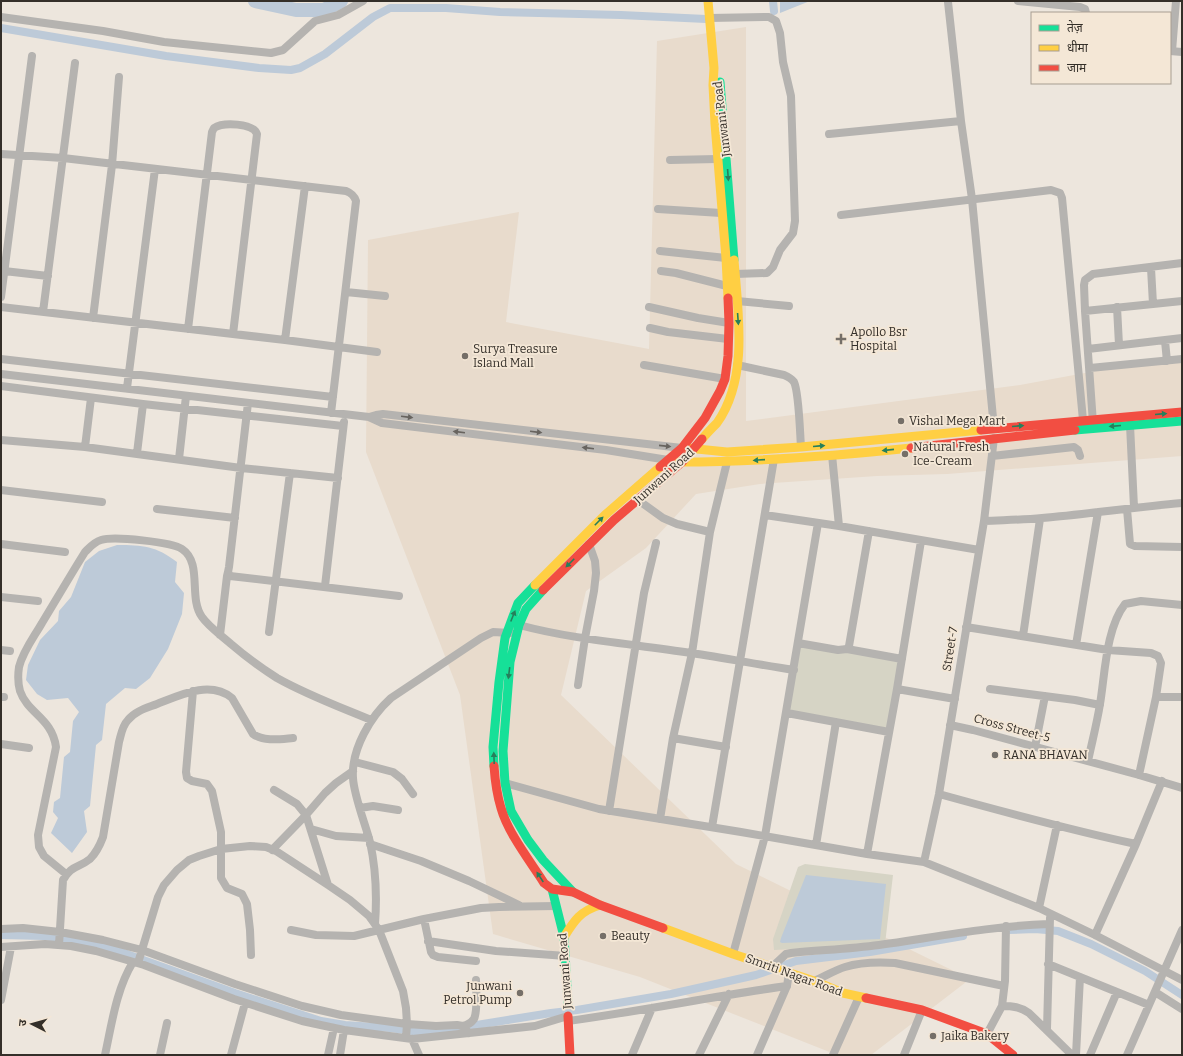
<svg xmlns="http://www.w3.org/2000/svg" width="1183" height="1056" font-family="Bitter,'Noto Sans Devanagari',serif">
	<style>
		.built { fill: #e8dbcc }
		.green { fill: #d6d4c5 }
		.water { fill: #bdcad8 }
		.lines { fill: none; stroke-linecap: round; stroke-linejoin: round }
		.canal { stroke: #bdcad8; stroke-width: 8 }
		.river { stroke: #bdcad8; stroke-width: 14 }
		.street { stroke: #b5b3b0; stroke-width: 8 }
		.fast { stroke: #16e098; stroke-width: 9 }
		.slow { stroke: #ffcf43; stroke-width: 9 }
		.jam { stroke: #f24e42; stroke-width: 9 }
		.oneway { fill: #267f5b }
		.oneway2 { fill: #68645f }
		.poi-dot { fill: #756f68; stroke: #f4e7d6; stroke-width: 1.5 }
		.labels { text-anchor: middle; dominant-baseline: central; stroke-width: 3.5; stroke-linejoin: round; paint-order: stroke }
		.street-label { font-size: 12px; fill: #342f29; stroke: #f4e7d6 }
		.poi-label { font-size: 12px; fill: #342f29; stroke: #f4e7d6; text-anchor: start }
	</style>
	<rect width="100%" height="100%" fill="#ede6dd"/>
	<!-- built -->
	<path class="built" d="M 746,27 L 746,421 L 1020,385 L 1182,355 L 1182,456 L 947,474 L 877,476 L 760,484 L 696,494 L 646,548 L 586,591 L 561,695 L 736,864 L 970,979 L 871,1055 L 837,1055 L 640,977 L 493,934 L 460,695 L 366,452 L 368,240 L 519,212 L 506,322 L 649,349 L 657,41 Z"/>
	<!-- green -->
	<path class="green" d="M 798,643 L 902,659 L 889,732 L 787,713 Z
		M 805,864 L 893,875 L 885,944 L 774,950 L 773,939 L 798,867 Z"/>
	<!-- water -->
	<path class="water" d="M 780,1 L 810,1 L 780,13 Z
		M 117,545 C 143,545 156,546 177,562 L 175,582 L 184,593 L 182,614 L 168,649 L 150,678 L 136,689 L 125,688 L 106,704 L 102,740 L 96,745 L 90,806 L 84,811 L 87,832 L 72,853 L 51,833 L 58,818 L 53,812 L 54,802 L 60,798 L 64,757 L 70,752 L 73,721 L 79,712 L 68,698 L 47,700 L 37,694 L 26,680 L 28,665 L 40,640 L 58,621 L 59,611 L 71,597 L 85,562 L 99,551 Z
		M 806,875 L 886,884 L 880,939 L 782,943 L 780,942 L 781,938 Z"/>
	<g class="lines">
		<!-- canal -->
		<path class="canal" d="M 773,1 L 774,11
			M 1,28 L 166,56 L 259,68 L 291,70 L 300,68 L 325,54 L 373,17 L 390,8 L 446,8 L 500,12 L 621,15 L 706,19
			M 1008,930 L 1035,929 L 1058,931 L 1091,944 L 1145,971 L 1182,995
			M 1,935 L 44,936 L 66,939 L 110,948 L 235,993 L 321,1021 L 345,1025 L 390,1028 L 412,1031 L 439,1031 L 551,1013 L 577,1010 L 671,994 L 756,975 L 796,961 L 870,952 L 963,936"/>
		<!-- river -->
		<path class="river" d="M 255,1 L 296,10 L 324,10 L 341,1"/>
		<!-- street -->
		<path class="street" d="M 1018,1 L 1080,7 L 1085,9 L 1086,13
			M 948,2 L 961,121 L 972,199 L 994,428
			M 1,17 L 103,31 L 164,42 L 271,53 L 283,50 L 315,21 L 338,15 L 363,1
			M 709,18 L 769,17 L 776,21 L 780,33 L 783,62 L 791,96 L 795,221 L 793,233 L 780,250 L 773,267 L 767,273 L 735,274
			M 1170,51 L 1182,52
			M 1172,51 L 1176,1
			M 829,134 L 961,121
			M 1,154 L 63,158 L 346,191 C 351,193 354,195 356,201 L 331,413
			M 670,160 L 717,159
			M 658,209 L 721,213
			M 841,215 L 1051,190 L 1060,193 L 1062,198 L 1083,420
			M 660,251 L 726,258
			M 1151,268 L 1153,304
			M 4,271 L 48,276
			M 661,271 L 676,273 L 727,286
			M 346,292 L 385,296
			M 1,297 L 32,56
			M 737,301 L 789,306
			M 1,307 L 285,340 L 377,352
			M 649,307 L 698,318 L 729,323
			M 1117,307 L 1119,345
			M 1085,311 L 1182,301
			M 43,312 L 75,63
			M 93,318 L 112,165 L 119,77
			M 650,328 L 668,332 L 728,339
			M 188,329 L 212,132 L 214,128 C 223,122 253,123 257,134 L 233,334
			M 285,340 L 305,186
			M 1165,341 L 1167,361
			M 1088,349 L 1182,338
			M 1,359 L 333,397
			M 644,365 L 725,379
			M 737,365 L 784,375 C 789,377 791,378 794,382 C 799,392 800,434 801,447
			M 1090,368 L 1182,359
			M 1,374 L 369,417 L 382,423 L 606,450 L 668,460
			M 1,386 L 143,404 L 343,426
			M 127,388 L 155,169
			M 248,403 L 229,567 L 228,572 L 230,576 L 399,596
			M 369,417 L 376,415 L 383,414 L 682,448
			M 1093,423 L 1085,311 L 1084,285 L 1085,280 L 1093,274 L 1182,263
			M 1130,425 L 1134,507
			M 1,440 L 85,447 L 241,468 L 338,478
			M 85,447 L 91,398
			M 137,453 L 143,404
			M 832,455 L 839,526
			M 992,456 L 1074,447 L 1078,450 L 1080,456
			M 179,459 L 186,396
			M 1,490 L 102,502
			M 638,500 L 663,518 L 677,524 L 710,532
			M 157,509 L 235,518
			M 1127,509 L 1130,544 L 1135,546 L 1182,547
			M 765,515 L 839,526 L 979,550
			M 984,521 C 1003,520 1022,520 1042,518 C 1089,514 1135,507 1182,503
			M 1,544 L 65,552
			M 325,586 L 344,422
			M 1,597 L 38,601
			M 519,625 C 575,640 634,644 691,653 C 726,658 760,665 794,670
			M 966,627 L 1108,650 L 1151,653 L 1158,656 L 1161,663 L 1156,697
			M 269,632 L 290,473
			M 220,635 L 227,576 L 228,572
			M 1023,636 L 1040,519
			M 798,643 L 838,650 L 847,649 L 849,646 L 869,531
			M 1076,645 L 1098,512
			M 847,649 L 902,659
			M 1,650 L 10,651
			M 578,685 L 585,638 L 594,591 L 596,573 L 595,561 L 589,544
			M 897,689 L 955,699
			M 990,689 L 1075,700 L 1100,705
			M 193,691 L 186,772 L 187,778 L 192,781 L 207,784 L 212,791 L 221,832 L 221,878 L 227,888 L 242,894 L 247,904 L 250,930 L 251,955
			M 1,697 L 4,697
			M 787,713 L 889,732
			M 950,725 L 973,730 L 1139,775 L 1182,788
			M 673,738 L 726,747
			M 1,744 L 29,748
			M 1035,747 L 1045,696
			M 1088,761 C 1092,742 1097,723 1100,704 C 1105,674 1106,628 1125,604 L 1141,601 L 1182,605
			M 355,762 L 393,772 L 402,779 L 413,794
			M 1139,775 L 1156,697 L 1182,697
			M 505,783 L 599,809 L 741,832 L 867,854 L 924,862 L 1039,908 L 1095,935 L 1182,980
			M 274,790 L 297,804 L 306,815 L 328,885
			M 939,794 C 1004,812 1070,830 1136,844
			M 360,808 L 373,806 L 398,810
			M 609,811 L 644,593 L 656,543
			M 660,819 L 673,738 L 692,653 L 710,532 L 727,462
			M 712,827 L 774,459
			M 311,829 L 336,836 L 369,838
			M 370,844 L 421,861 L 469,881 L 519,905
			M 816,845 L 836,722
			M 272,850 L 306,815 L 325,793 L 336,783 L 353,771
			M 867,854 L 897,689 L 921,541
			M 924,862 L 939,794 L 984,521 L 994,438
			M 66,874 L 44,856 L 39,847 L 38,835 L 56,747 C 52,718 28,714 20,691 C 18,684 18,674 19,667 C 23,651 34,637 42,623 C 56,600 70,576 85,552 C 90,547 94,542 101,540 C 114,536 172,542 182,549 C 203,563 188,598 202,617 C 209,627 221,635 231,644 C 245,656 261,668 277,678 C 307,695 340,707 371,720
			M 1039,908 L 1057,825
			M 424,919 L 431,952 L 433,955 L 438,957 L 476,961
			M 375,924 C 377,897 376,869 370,842 C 365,823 354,796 353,778 C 351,749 371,716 391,698 L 481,638 L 493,632 L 510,633
			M 1,929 L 23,928 L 60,932 L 103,940 L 142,950 L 235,984 L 302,1006 L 341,1015 L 407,1024 L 436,1026 L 457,1025 L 463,1026 L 469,1033
			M 291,930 L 316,935 L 354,936 L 424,919 L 481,908 L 499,907 L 556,906
			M 1095,935 L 1136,844 L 1162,781
			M 428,941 L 496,951 L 566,956
			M 59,945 L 63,880 C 71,865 79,868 90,859 C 97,852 100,845 103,837 L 119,742 C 121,735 122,726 128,720 C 135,711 147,708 157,704 C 180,695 210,680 232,698 L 253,734 C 264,742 281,739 293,738
			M 1,947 L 45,944 L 71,946 L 96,951 L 144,965 L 234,999 L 302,1021 L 344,1030 L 412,1039 L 535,1026 L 568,1016
			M 733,954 L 765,836 L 818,523
			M 138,963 L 158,897 L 164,885 L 177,870 L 189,860 L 199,856 L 221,849 L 250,846 L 266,847 L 276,851 L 328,885 L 350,900 L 369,916 L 379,930 L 403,991 L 406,1008 L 407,1024 L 406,1038
			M 1048,964 L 1149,1005
			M 772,967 L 786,954 L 791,953 C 821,950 850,949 879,945 C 936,937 992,926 1049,924
			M 814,981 C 824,977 835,970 845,967 C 861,962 879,962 895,963 L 1004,986
			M 1155,992 L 1182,1009
			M 1,1000 L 11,947
			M 1002,1006 C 1013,1006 1020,1007 1029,1013 L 1072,1055
			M 568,1021 C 642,1011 714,996 787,986
			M 463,1026 C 468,1025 471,1023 474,1019 C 478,1011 476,989 476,980
			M 1047,1029 L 1050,918
			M 987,1034 L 1002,1006 L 1005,981 L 1006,926
			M 412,1039 L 419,1055
			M 105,1055 C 112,1023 116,990 133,962
			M 160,1055 L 167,1023
			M 231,1055 L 245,1003
			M 328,1055 L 334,1028
			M 340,1055 L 344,1030
			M 632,1055 L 652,1008
			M 699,1055 L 729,994
			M 757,1055 L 787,986 L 789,973
			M 833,1055 L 859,997
			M 904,1055 L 922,1010
			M 1076,1055 L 1080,977
			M 1090,1055 L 1117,992
			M 1127,1055 L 1182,930"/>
		<!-- fast -->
		<path class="fast" d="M 720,82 L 734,260
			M 1075,430 L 1182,421
			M 543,590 L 526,609 L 519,625 L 510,662 L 503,751 L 505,783 L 511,811 L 528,840 L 543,860 L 573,892
			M 494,766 L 493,747 L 499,682 L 505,638 L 518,603 L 535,585
			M 552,889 L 564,937 L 568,1003"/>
		<!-- slow -->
		<path class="slow" d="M 708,1 L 714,68 L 713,85 L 715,124 L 726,258 L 728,298
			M 702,439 C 707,433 712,428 717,423 C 749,378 738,312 734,260
			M 687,448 L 727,452 L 801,447 L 981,430
			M 679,462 C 757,462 834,456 911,448
			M 535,585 L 605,515 L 660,467
			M 663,928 L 733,954 L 814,981 L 843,993 L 866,998
			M 564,937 C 574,921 580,911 600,905"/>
		<!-- jam -->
		<path class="jam" d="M 981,430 L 1182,412
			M 911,448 L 1075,430
			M 660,467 L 682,448 L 705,418 L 720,391 L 725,379 L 728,356 L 729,323 L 728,298
			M 543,590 L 614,520 L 682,462 L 702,439
			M 494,766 C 495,780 497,795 501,808 C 508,833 530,861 544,883 L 552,889 L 573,892 L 600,905 L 663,928
			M 866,998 L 922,1010 L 987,1034 L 1013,1055
			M 568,1016 L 570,1055"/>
	</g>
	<!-- one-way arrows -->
	<defs><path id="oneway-solid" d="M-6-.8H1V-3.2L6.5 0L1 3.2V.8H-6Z"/></defs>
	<g class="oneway">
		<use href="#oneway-solid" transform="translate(728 175) rotate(86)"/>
		<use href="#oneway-solid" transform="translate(738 319) rotate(86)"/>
		<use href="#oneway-solid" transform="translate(1161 414) rotate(-5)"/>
		<use href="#oneway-solid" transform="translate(1018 426) rotate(-5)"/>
		<use href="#oneway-solid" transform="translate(1115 426) rotate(175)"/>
		<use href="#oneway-solid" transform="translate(819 446) rotate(-5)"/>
		<use href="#oneway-solid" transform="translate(888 450) rotate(174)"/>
		<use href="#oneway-solid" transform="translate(759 460) rotate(176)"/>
		<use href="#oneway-solid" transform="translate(599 521) rotate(-45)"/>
		<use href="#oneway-solid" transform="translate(570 563) rotate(135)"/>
		<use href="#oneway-solid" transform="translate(513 616) rotate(-68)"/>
		<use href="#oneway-solid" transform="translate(509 673) rotate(97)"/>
		<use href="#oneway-solid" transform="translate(494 758) rotate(-92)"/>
		<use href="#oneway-solid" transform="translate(540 877) rotate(-123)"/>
	</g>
	<g class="oneway2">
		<use href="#oneway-solid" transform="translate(407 417) rotate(7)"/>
		<use href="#oneway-solid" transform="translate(459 432) rotate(-173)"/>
		<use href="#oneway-solid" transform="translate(536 432) rotate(7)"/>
		<use href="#oneway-solid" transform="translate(665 446) rotate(6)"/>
		<use href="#oneway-solid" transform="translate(588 448) rotate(-173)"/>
	</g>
	<!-- markers -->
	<g class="poi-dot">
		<path d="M839 333h4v4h4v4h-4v4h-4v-4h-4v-4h4z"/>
		<circle cx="465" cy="356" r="4"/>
		<circle cx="901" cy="421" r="4"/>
		<circle cx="905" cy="454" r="4"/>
		<circle cx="995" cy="755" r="4"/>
		<circle cx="603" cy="936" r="4"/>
		<circle cx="520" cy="993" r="4"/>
		<circle cx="933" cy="1036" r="4"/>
	</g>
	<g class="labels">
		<!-- street labels -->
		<g class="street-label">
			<text transform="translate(722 119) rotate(-97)">Junwani Road</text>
			<text transform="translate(664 476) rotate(-42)">Junwani Road</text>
			<text transform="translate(950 649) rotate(-81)">Street-7</text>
			<text transform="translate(1012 728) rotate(15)">Cross Street-5</text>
			<text transform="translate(565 971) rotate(-94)">Junwani Road</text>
			<text transform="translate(794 975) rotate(20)">Smriti Nagar Road</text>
		</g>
		<!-- poi labels -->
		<g class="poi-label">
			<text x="850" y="332">Apollo Bsr<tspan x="850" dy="14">Hospital</tspan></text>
			<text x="473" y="349">Surya Treasure<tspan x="473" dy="14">Island Mall</tspan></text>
			<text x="909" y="421">Vishal Mega Mart</text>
			<text x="913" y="447">Natural Fresh<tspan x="913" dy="14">Ice-Cream</tspan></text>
			<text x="1003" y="755">RANA BHAVAN</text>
			<text x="611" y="936">Beauty</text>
			<text x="512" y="986" text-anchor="end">Junwani<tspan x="512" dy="14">Petrol Pump</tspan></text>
			<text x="941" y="1036">Jaika Bakery</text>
		</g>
	</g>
	<!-- border -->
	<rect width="1183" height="1056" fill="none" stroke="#342f29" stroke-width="4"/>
	<!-- legend -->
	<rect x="1031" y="12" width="140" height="72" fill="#f4e7d6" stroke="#a79d91"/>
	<rect x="1039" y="25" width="20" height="6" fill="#16e098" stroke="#a79d91"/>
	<text x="1067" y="32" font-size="12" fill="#342f29">तेज़</text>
	<rect x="1039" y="45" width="20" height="6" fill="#ffcf43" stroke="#a79d91"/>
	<text x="1067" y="52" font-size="12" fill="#342f29">धीमा</text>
	<rect x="1039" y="65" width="20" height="6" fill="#f24e42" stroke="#a79d91"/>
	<text x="1067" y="72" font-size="12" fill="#342f29">जाम</text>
	<!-- north arrow -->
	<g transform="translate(32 1024) rotate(276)" stroke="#f4e7d6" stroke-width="3" paint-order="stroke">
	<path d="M0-3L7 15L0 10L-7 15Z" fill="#342f29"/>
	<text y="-6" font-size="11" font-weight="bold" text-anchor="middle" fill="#342f29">उ</text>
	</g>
</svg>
